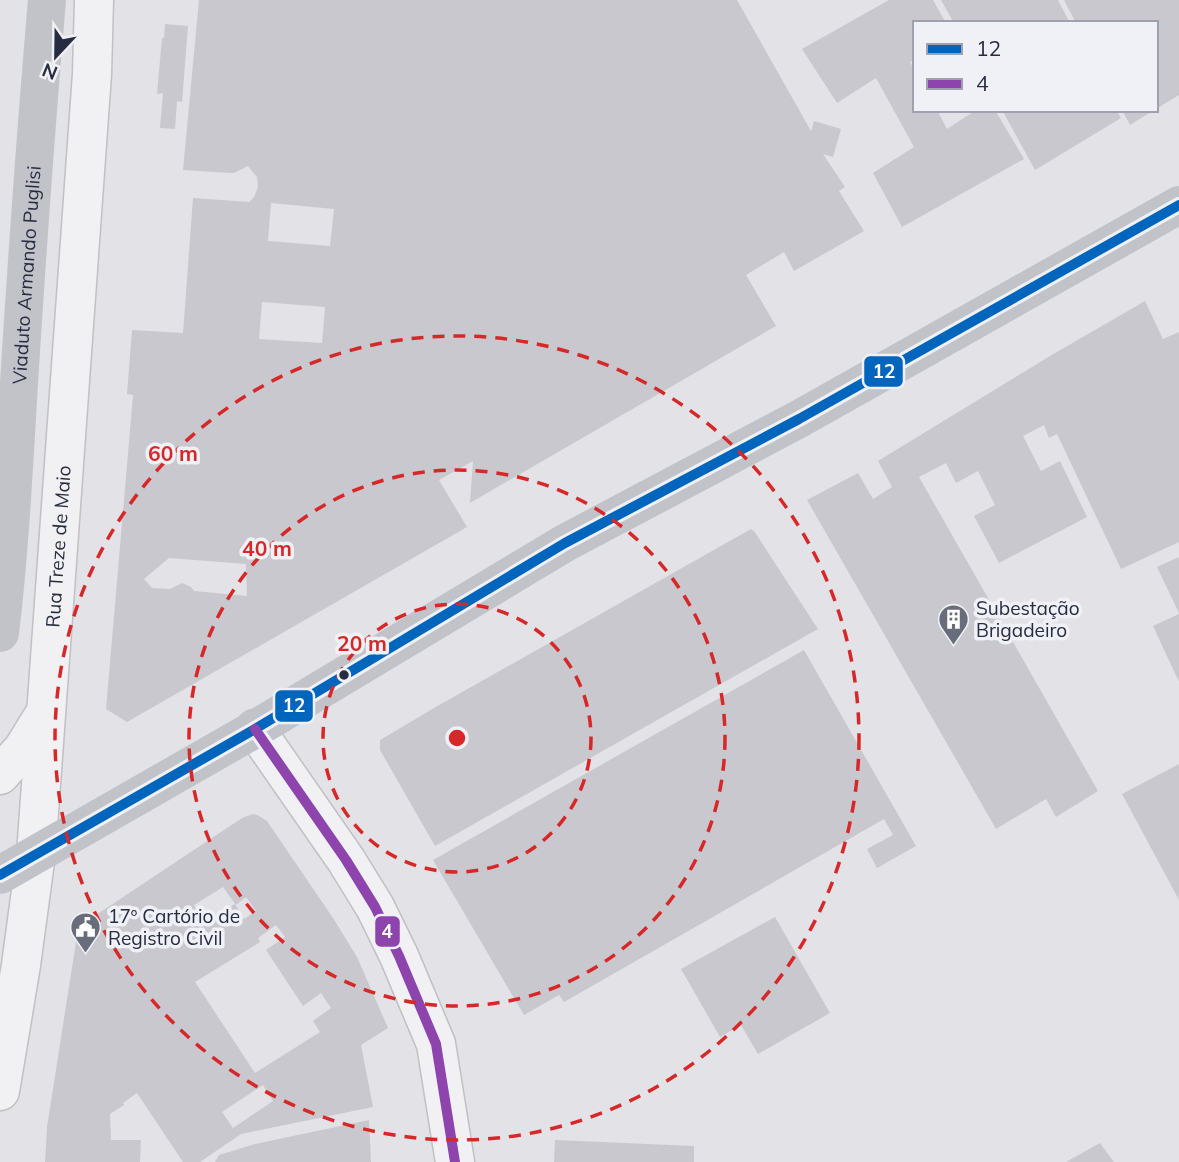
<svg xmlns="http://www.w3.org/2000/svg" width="1179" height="1162" font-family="Mulish,sans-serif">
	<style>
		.building { fill: #c8c8ce; fill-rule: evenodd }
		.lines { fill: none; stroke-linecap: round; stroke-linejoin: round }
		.street-casing { stroke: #c0c0c5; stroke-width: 41 }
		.street { stroke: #f1f1f3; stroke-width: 38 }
		.secondary { stroke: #c2c3c9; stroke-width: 38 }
		.bus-1-casing { stroke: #eff1f7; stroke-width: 16 }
		.bus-2-casing { stroke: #eff1f7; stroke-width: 16 }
		.bus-1 { stroke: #0065bd; stroke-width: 10 }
		.bus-2 { stroke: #8e44ad; stroke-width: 10 }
		.ring { fill: none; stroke: #d62828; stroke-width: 3.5; stroke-dasharray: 12 9 }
		.bus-dot { fill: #282c41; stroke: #eff1f7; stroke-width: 2.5 }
		.labels { text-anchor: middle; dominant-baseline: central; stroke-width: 7; stroke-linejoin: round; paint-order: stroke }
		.street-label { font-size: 19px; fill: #282c41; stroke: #eff1f7 }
		.poi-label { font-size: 19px; fill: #282c41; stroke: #eff1f7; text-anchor: start }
		.centre { fill: #d62828; stroke: #eff1f7; stroke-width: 3.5 }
		.ring-label { font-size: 21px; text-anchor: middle; font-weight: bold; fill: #d62828; stroke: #eff1f7; stroke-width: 7; stroke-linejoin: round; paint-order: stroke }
		.line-badge { stroke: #eff1f7; stroke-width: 2.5 }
		.badge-label { font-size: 19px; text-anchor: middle; font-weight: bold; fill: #fff }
	</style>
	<rect width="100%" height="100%" fill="#e2e2e7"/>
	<!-- building -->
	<path class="building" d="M 199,0 L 737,0 L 811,131 L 814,121 L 841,129 L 833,157 L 823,154 L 845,187 L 839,191 L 864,231 L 794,271 L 784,252 L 746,275 L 776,326 L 470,503 L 473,461 L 439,480 L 467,527 L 127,722 L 106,709 L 133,395 L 127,394 L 132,330 L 183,333 L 193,198 L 249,202 L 254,197 L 258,187 L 257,177 L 248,166 L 234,173 L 230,173 L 183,170 ZM 271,203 L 334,209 L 330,246 L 268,241 ZM 262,302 L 325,307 L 322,343 L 259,339 ZM 169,558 L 246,564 L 247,596 L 194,591 L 191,587 L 182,583 L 170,589 L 152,588 L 144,579 Z
		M 889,0 L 933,0 L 946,23 L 915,23 L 915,59 L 910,62 L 915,71 L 915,110 L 937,110 L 947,129 L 976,110 L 995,110 L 1024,159 L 902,227 L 873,173 L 914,147 L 876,78 L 837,103 L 802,49 Z
		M 941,0 L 1058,0 L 1070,23 L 954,23 Z
		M 1064,0 L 1179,0 L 1179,95 L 1156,109 L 1156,23 L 1076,23 Z
		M 165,24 L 188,26 L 182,102 L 177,101 L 175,129 L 160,128 L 163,93 L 157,94 L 162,38 L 164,38 Z
		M 1002,110 L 1116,110 L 1121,118 L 1035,170 Z
		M 1122,110 L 1154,110 L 1130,125 Z
		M 1145,301 L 1163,339 L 1179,332 L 1179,542 L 1121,569 L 1057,434 L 1049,438 L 1044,425 L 1023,436 L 1041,471 L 1060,461 L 1087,517 L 999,563 L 974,516 L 995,505 L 978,471 L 956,483 L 946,463 L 919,477 L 1098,791 L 1056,817 L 1046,799 L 996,829 L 807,500 L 858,473 L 873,499 L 892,487 L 878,461 L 1050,356 Z
		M 751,529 L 754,531 L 818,629 L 435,846 L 380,750 L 380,740 L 434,708 Z
		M 1179,557 L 1179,613 L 1157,567 Z
		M 1179,614 L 1179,682 L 1153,626 Z
		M 804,650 L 916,846 L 877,868 L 867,849 L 893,835 L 884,819 L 564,1002 L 559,995 L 524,1015 L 433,860 Z
		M 1179,764 L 1179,900 L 1122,794 Z
		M 254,814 L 259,816 L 267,821 L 333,918 L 357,957 L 388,1028 L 361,1045 L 373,1107 L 241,1134 L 200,1162 L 183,1162 L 137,1093 L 123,1103 L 124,1105 L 110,1114 L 111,1140 L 141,1140 L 140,1162 L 45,1162 L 47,1127 L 76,942 L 81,925 L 236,822 L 244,817 ZM 223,887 L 236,905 L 246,897 L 256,911 L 244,919 L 235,904 L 204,923 L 194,905 ZM 276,925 L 285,937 L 266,950 L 303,1006 L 321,993 L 331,1008 L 313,1021 L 320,1032 L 255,1073 L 195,982 L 260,942 L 258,938 ZM 263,1085 L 273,1101 L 233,1128 L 222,1112 Z
		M 775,917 L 830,1013 L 758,1054 L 741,1025 L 720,1037 L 681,969 Z
		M 369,1120 L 371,1162 L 215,1162 L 219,1155 L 255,1144 Z
		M 555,1140 L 694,1146 L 694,1162 L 554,1162 Z
		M 1100,1143 L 1114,1162 L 1066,1162 Z"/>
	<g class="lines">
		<defs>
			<g id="street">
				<path d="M 255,729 L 346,860 L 375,907 L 399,956 L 436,1044 L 455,1162"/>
				<path d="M 0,775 L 23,749 L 44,715"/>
				<path id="s1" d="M 0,1091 L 21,965 L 36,854 L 92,74 L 94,0"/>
			</g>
		</defs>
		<!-- street casing -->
		<use href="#street" class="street-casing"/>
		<!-- street -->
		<use href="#street" class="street"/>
		<!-- secondary -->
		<g class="secondary">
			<path id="s2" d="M 0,633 C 10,550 14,466 19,383 C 27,255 36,128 47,0"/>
			<path d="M 0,875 L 255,729 L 565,543 L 799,419 L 1179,205"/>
		</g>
		<defs>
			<path id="bus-1" d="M 0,875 L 255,729 L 565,543 L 799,419 L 1179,205"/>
			<path id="bus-2" d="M 255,729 L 346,860 L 375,907 L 399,956 L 436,1044 L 455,1162"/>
		</defs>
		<!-- bus-1 casing -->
		<use href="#bus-1" class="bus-1-casing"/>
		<!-- bus-2 casing -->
		<use href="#bus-2" class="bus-2-casing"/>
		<!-- bus-1 -->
		<use href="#bus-1" class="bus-1"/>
		<!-- bus-2 -->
		<use href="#bus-2" class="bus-2"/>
	</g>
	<!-- distance rings -->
	<g class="ring">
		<circle cx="457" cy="738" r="134"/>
		<circle cx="457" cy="738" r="268"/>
		<circle cx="457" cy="738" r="402"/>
	</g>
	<!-- icons -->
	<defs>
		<symbol id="building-pin" viewBox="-11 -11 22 30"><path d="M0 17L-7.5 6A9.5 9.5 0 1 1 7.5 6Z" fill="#696c7b" stroke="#eff1f7"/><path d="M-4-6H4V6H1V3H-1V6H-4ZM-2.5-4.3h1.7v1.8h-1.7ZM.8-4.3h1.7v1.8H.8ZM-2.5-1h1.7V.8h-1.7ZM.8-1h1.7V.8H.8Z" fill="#fff"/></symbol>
		<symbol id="civic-pin" viewBox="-11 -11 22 30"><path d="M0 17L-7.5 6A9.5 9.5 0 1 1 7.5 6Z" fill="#696c7b" stroke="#eff1f7"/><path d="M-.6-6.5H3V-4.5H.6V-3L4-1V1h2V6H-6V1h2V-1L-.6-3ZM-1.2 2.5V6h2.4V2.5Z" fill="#fff"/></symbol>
	</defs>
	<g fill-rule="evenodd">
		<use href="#building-pin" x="936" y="602" width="35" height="47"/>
		<use href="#civic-pin" x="68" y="910" width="35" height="47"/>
	</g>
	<!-- markers -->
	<circle class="bus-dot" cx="344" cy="675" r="6"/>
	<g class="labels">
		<!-- street labels -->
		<g class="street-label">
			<text stroke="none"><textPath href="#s2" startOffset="359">Viaduto Armando Puglisi</textPath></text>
			<text stroke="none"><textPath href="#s1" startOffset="548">Rua Treze de Maio</textPath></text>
		</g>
		<!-- poi labels -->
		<g class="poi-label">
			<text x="976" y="608">Subestação<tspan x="976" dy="22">Brigadeiro</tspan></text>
			<text x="108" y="916">17º Cartório de<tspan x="108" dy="22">Registro Civil</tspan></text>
		</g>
	</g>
	<circle cx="457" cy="738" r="10" class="centre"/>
	<g class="ring-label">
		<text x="173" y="461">60 m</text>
		<text x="267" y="556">40 m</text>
		<text x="362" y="651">20 m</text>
	</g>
	<g class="line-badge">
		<rect x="863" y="355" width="41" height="33" rx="7" fill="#0065bd"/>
		<rect x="274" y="689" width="40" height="34" rx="7" fill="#0065bd"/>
		<rect x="374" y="915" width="27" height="33" rx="7" fill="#8e44ad"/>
	</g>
	<g class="badge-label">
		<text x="884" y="378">12</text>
		<text x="294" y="712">12</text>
		<text x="387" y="938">4</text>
	</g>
	<!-- legend -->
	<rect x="913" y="21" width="245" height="91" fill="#eff1f7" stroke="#9fa2ae" stroke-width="2"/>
	<rect x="927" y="44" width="35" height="10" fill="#0065bd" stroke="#9fa2ae" stroke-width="2"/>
	<text x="976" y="56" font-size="21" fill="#282c41">12</text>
	<rect x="927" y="79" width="35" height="10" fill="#8e44ad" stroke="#9fa2ae" stroke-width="2"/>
	<text x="976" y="91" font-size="21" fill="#282c41">4</text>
	<!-- north arrow -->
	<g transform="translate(56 56) rotate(202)" stroke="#eff1f7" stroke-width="5" paint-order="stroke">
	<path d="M0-5L12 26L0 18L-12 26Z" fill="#282c41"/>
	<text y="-10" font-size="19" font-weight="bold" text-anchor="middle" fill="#282c41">N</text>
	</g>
</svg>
